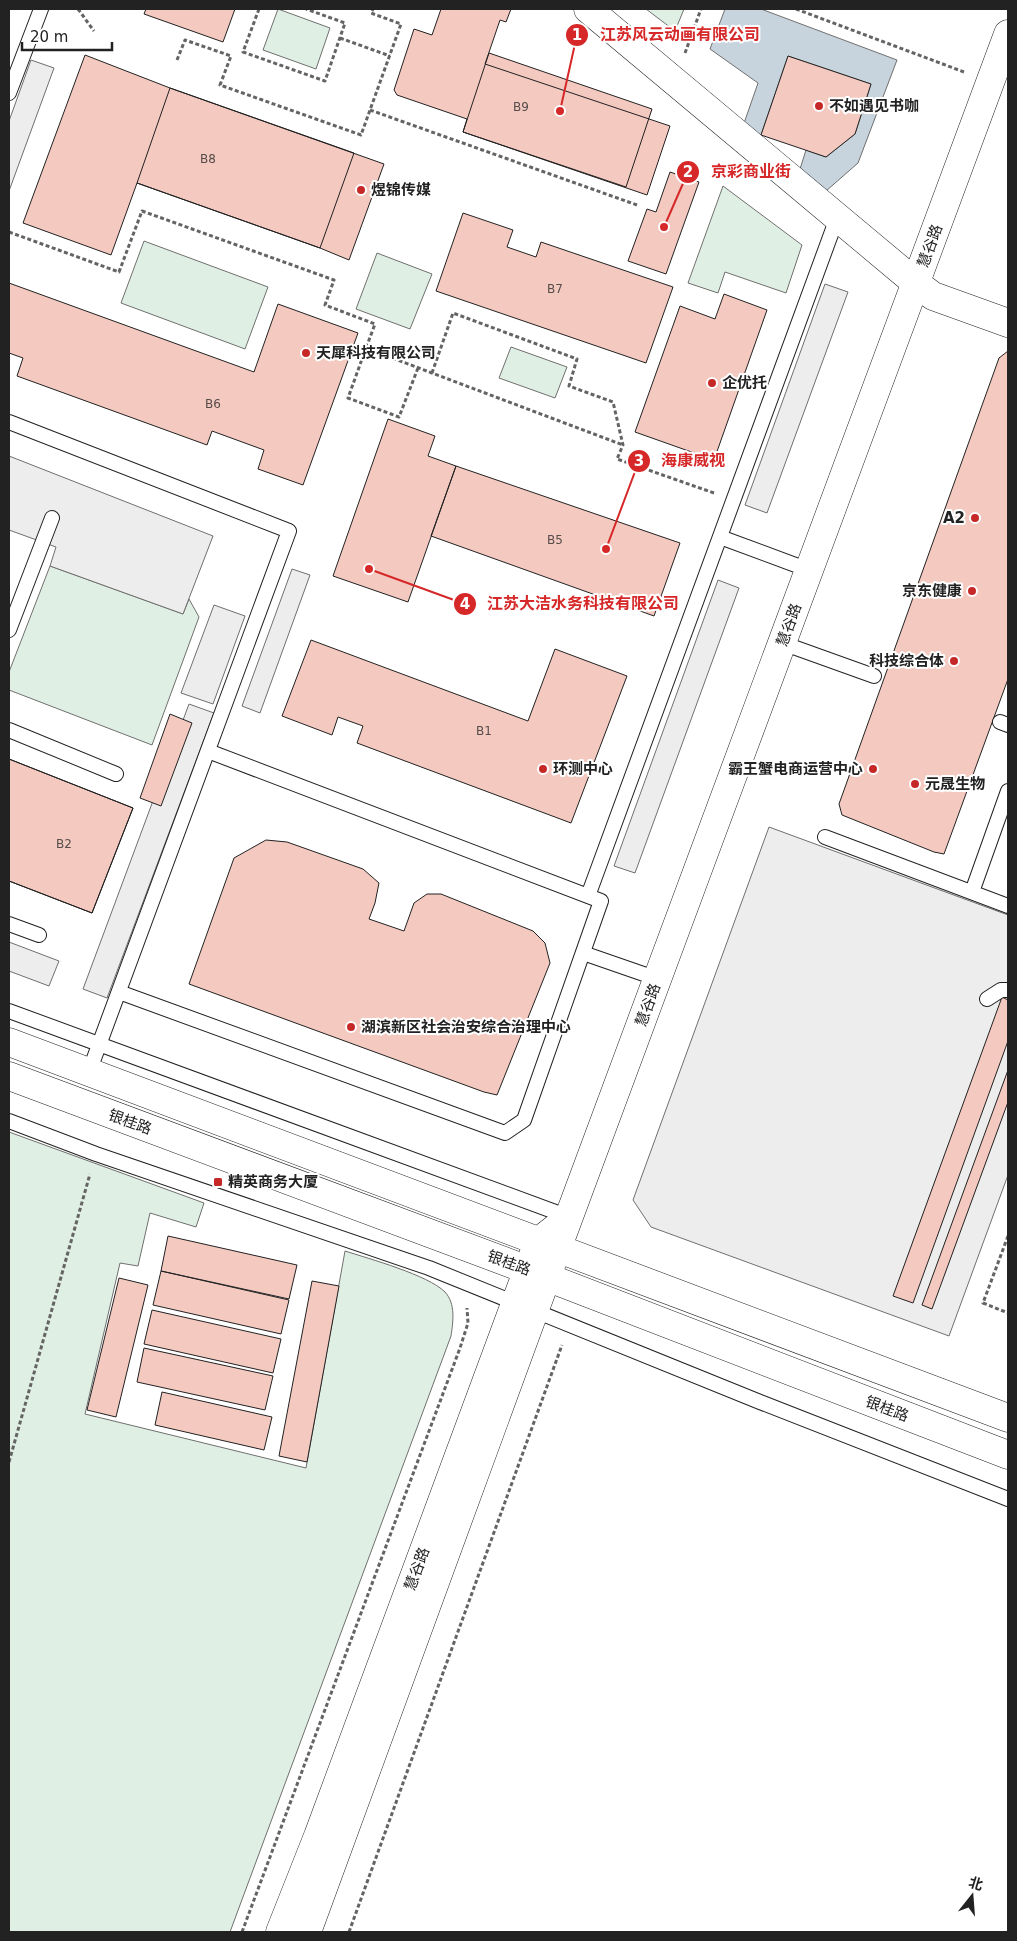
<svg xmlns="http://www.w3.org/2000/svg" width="1017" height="1941" font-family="'DejaVu Sans','Noto Sans SC',sans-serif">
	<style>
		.green { fill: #e0efe3; stroke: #6f6f6f }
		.parking { fill: #ededed; stroke: #6f6f6f }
		.water { fill: #c7d3dd; stroke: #6f6f6f }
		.building { fill: #f3c9c0; stroke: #222 }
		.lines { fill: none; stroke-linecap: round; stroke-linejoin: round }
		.lane-casing { stroke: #222; stroke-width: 16 }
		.street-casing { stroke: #222; stroke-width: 29 }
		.secondary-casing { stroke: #222; stroke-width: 29 }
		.path { stroke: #646464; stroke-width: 3; stroke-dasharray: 4 2.5; stroke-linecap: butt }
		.lane { stroke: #fff; stroke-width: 14 }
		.street { stroke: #fff; stroke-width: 28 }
		.secondary { stroke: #fff; stroke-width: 28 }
		.poi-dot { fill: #c62828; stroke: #fff; stroke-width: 2 }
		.labels { text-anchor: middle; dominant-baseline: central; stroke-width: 4; stroke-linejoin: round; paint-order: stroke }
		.number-label { font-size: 12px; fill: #564c4a }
		.poi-label { font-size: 15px; font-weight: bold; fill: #222; stroke: #fff; text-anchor: start }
		.street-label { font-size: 15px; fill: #222; stroke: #fff }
		.leader { fill: none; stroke: #d62828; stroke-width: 2 }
		.callout-dot { fill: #d62828; stroke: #fff; stroke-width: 2 }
		.mark-label { font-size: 15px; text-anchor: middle; font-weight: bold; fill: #fff }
		.callout-label { font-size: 16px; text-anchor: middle; font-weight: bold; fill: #d62828; stroke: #fff; stroke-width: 4; stroke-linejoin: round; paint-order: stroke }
	</style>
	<rect width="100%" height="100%" fill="#fff"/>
	<!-- green -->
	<path class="green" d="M 278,9 L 330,28 L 316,69 L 263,50 Z
		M 646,9 L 684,9 L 675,31 Z
		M 723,186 L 802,245 L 786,293 L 725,272 L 718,293 L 688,283 Z
		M 144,241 L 268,287 L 245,349 L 121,303 Z
		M 377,253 L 432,274 L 410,329 L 356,309 Z
		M 511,347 L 567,367 L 555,398 L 499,378 Z
		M 50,566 L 183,614 L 189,599 L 199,617 L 152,745 L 9,690 L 9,672 Z
		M 9,1132 L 204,1203 L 196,1227 L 150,1213 L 138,1266 L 120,1263 L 85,1414 L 306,1468 L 345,1251 C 370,1259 428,1275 445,1292 C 456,1304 453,1322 451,1336 L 230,1932 L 9,1932 Z"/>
	<!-- parking -->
	<path class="parking" d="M 31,60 L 54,68 L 9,191 L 9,121 Z
		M 825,284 L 848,292 L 767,513 L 745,505 Z
		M 9,456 L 213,536 L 183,614 L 50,566 L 56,547 L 9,530 Z
		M 292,569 L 310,575 L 260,713 L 242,706 Z
		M 718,580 L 739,588 L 635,873 L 614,866 Z
		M 214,605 L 245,616 L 213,704 L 181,693 Z
		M 189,704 L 214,713 L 107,998 L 83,989 Z
		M 769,827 L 1008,915 L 1008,1175 L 949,1336 L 651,1227 L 633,1200 Z
		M 9,942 L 59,961 L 49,986 L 9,971 Z"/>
	<!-- water -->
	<path class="water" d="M 725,9 L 761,9 L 897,60 L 858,163 L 826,191 L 800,169 L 806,150 L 826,157 L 855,134 L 871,84 L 788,56 L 761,135 L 742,129 L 758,83 L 710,49 Z"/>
	<!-- building -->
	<path class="building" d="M 146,9 L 235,9 L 223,42 L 144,14 Z
		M 441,9 L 511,9 L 506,22 L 500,20 L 485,64 L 670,126 L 647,195 L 463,132 L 467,119 L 397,95 L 394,90 L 414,29 L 432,35 Z
		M 489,53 L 652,109 L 626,187 L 463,132 Z
		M 85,55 L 170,88 L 384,164 L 349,260 L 320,248 L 137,183 L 111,255 L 23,223 Z
		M 788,56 L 871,84 L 855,134 L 826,157 L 761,135 Z
		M 170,88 L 354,153 L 320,248 L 137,183 Z
		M 670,172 L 699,182 L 666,274 L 628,261 L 647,209 L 656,212 Z
		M 463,213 L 513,230 L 507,247 L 536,257 L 541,242 L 673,287 L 646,363 L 436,291 Z
		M 9,283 L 254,372 L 278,304 L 358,333 L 303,485 L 258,469 L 264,450 L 212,431 L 207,445 L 17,376 L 23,358 L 9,353 Z
		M 724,294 L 767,310 L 714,460 L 635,432 L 680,306 L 715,319 Z
		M 1008,351 L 1008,679 L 944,854 L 934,852 L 842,815 L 839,804 L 999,358 Z
		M 388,419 L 435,436 L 428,456 L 456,466 L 408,602 L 333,576 Z
		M 456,466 L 680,543 L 654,616 L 431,536 Z
		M 311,640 L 528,721 L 555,649 L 627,676 L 571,823 L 357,743 L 363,726 L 338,717 L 332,735 L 282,716 Z
		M 170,714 L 192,723 L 161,806 L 140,798 Z
		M 9,759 L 133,808 L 92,913 L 9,881 Z
		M 9,759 L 133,808 L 92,913 L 9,881 Z
		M 266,840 L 287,842 L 363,869 L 379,883 L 375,903 L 369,919 L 404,931 L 414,903 L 427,894 L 441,894 L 533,931 L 545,943 L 550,963 L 497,1095 L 484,1092 L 189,984 L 234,858 Z
		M 1002,997 L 1008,1000 L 1008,1041 L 913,1303 L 893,1296 Z
		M 1008,1070 L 1008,1102 L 932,1309 L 922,1305 Z
		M 168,1236 L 297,1265 L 289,1299 L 161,1271 Z
		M 161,1271 L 289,1300 L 281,1334 L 153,1305 Z
		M 119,1278 L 148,1285 L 116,1417 L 87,1410 Z
		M 312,1281 L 339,1286 L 307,1462 L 279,1456 Z
		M 152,1310 L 281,1339 L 273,1373 L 144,1344 Z
		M 144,1348 L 273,1376 L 265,1410 L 137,1382 Z
		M 162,1392 L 272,1417 L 264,1450 L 155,1425 Z"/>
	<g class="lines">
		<defs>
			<path id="lane" d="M 9,93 L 41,9
				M 9,422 L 289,531 L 89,1072
				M 720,537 L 809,570
				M 9,630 L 52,518
				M 782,643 L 874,676
				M 1000,722 L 1008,725
				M 9,730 L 116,774
				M 825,837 L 1008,906
				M 972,892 L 1008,791
				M 588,896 L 837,218
				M 9,924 L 39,935
				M 583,953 L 658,979
				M 119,992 L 505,1133 L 524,1120 L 601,901 L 208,751
				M 987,999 L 1001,990 L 1008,990
				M 9,1011 L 569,1217
				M 9,1121 L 96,1154 L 429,1268 L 760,1402 L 1008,1499"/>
			<path id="street" d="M 588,9 L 916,283 L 933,296 L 1008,323
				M 280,1932 L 318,1836 L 538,1242 L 557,1227
				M 307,1932 L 557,1249 L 1008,34"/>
			<path id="secondary" d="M 9,1042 L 1008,1418
				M 9,1076 L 528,1270 L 1008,1455"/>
		</defs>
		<!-- lane casing -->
		<use href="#lane" class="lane-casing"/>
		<!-- street casing -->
		<use href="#street" class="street-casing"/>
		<!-- secondary casing -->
		<use href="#secondary" class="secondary-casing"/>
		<!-- path -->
		<path class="path" d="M 78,9 L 94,31
			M 259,9 L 243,52 L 325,81 L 345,23 L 306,9
			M 796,9 L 964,72
			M 340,38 L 390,56
			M 685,53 L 701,9
			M 177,60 L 185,40 L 231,56 L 220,85 L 361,135 L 401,24 L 371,13 L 373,9
			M 370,110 L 637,205
			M 9,232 L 119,272 L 142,211 L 334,280 L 325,305 L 375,324 L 366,348
			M 418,368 L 399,417 L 348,398 L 366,348 L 432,373 L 623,445
			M 432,373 L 453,313 L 577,359 L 569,386 L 613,402 L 623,445 L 617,459 L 714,493
			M 1008,1236 L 983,1303 L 1008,1313
			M 9,1462 L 90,1174
			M 242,1932 L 460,1348 L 468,1323 L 467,1308
			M 349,1932 L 562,1345"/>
		<!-- lane -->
		<use href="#lane" class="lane"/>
		<!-- street -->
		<use href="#street" class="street"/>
		<!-- secondary -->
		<use href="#secondary" class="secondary"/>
	</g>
	<!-- markers -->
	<g class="poi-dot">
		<circle cx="819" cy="106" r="5"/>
		<circle cx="361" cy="190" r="5"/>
		<circle cx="306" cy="353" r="5"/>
		<circle cx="712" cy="383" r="5"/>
		<circle cx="975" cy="518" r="5"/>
		<circle cx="972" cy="591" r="5"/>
		<circle cx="954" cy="661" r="5"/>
		<circle cx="543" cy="769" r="5"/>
		<circle cx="873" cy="769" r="5"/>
		<circle cx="915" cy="784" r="5"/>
		<circle cx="351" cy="1027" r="5"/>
		<rect x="213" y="1177" width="10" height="10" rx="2.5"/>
	</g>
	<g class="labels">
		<!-- number labels -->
		<g class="number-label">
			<text x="521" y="107">B9</text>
			<text x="208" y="159">B8</text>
			<text x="555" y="289">B7</text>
			<text x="213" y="404">B6</text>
			<text x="555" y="540">B5</text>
			<text x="484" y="731">B1</text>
			<text x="64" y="844">B2</text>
		</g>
		<!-- poi labels -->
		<g class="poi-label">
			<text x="829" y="106">不如遇见书咖</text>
			<text x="371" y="190">煜锦传媒</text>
			<text x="316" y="353">天犀科技有限公司</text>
			<text x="722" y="383">企优托</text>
			<text x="965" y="518" text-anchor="end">A2</text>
			<text x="962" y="591" text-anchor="end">京东健康</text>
			<text x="944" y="661" text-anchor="end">科技综合体</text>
			<text x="553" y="769">环测中心</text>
			<text x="863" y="769" text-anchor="end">霸王蟹电商运营中心</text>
			<text x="925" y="784">元晟生物</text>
			<text x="361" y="1027">湖滨新区社会治安综合治理中心</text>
			<text x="228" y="1182">精英商务大厦</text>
		</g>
		<!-- street labels -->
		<g class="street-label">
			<text transform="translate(930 246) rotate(-70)">慧谷路</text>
			<text transform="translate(789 625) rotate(-70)">慧谷路</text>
			<text transform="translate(648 1005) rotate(-70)">慧谷路</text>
			<text transform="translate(130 1122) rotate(20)">银桂路</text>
			<text transform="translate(509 1263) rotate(20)">银桂路</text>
			<text transform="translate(887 1409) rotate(21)">银桂路</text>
			<text transform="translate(417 1569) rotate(-70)">慧谷路</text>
		</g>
	</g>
	<!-- callouts -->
	<path class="leader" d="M560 111L577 35M664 227L688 172M606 549L639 461M369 569L465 604"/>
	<g class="callout-dot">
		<circle cx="560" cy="111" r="5"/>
		<circle cx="664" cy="227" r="5"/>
		<circle cx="606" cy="549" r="5"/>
		<circle cx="369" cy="569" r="5"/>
		<circle cx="577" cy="35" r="12"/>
		<circle cx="688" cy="172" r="12"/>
		<circle cx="639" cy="461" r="12"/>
		<circle cx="465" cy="604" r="12"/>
	</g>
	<g class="mark-label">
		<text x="577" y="40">1</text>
		<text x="688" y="177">2</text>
		<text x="639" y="466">3</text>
		<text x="465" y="609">4</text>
	</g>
	<g class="callout-label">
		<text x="680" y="40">江苏风云动画有限公司</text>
		<text x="751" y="177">京彩商业街</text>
		<text x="693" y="466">海康威视</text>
		<text x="583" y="609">江苏大洁水务科技有限公司</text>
	</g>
	<!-- border -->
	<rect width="1017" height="1941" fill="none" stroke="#222222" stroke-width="20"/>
	<!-- north arrow -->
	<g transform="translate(972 1896) rotate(17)" stroke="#ffffff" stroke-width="4" paint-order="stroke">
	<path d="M0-4L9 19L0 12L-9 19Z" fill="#222222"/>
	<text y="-8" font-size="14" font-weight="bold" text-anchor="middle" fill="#222222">北</text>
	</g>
	<!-- scale -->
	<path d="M22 42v8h90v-8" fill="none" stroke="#222222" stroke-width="2.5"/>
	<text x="30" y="42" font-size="15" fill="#222222" stroke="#ffffff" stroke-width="4" paint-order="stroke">20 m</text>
</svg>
